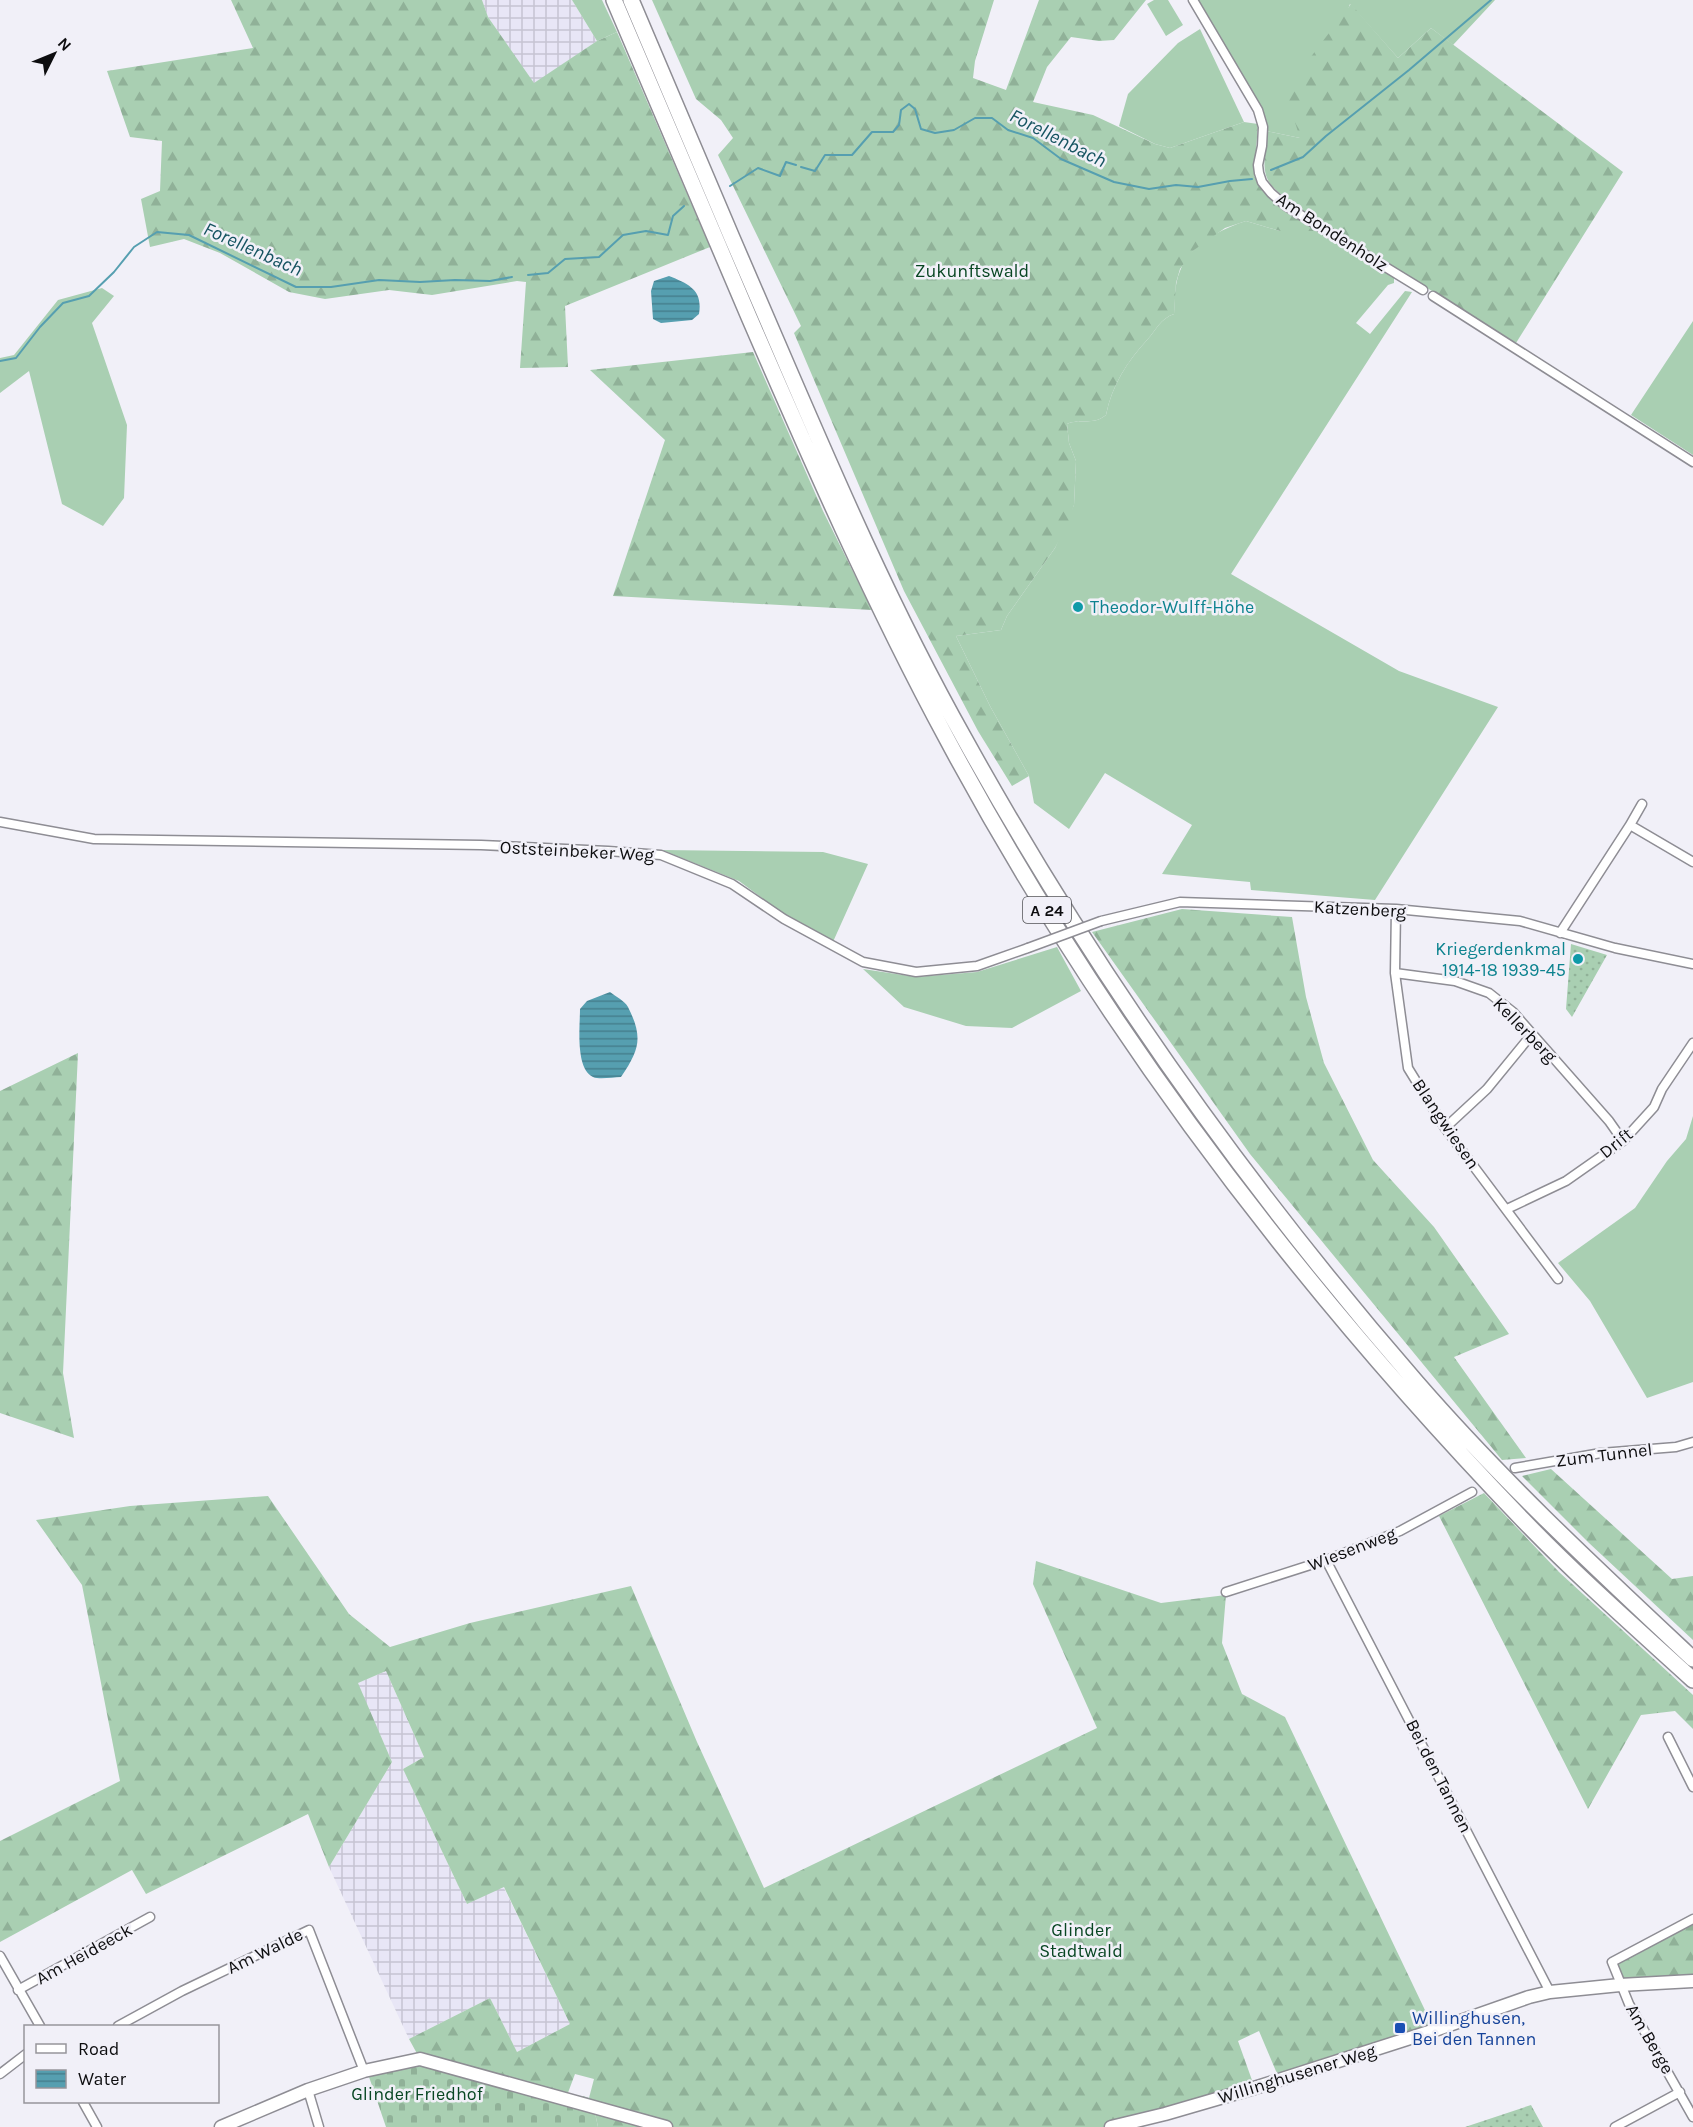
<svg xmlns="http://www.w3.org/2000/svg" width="1693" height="2127" font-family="Karla,sans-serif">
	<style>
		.industrial { fill: url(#industrial-grid) }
		.grass { fill: #a9cfb2 }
		.forest { fill: url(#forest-firs) }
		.cemetery { fill: url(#cemetery-stones) }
		.park { fill: url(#park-dots) }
		.water { fill: url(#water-rules) }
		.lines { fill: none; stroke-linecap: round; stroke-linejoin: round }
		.stream { stroke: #569fb0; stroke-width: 2 }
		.street-casing { stroke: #8e8d94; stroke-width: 11 }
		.secondary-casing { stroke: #8e8d94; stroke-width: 15 }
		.highway-casing { stroke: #8e8d94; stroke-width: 18 }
		.street { stroke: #fff; stroke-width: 8 }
		.secondary { stroke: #fff; stroke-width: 12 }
		.highway { stroke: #fff; stroke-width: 15 }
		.street-bridge-casing { stroke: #8e8d94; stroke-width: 11; stroke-linecap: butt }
		.street-bridge { stroke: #fff; stroke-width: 8 }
		.culture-dot { fill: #0f9aa8; stroke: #f1f0f8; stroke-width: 2 }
		.transit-dot { fill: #1a4fb4; stroke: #f1f0f8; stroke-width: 2 }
		.labels { text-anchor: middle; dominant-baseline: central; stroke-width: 5; stroke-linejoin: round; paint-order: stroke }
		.shield { fill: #f1f0f8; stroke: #515155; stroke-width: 1.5 }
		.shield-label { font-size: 16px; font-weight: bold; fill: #0d0d0f }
		.street-label { font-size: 18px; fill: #0d0d0f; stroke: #f1f0f8 }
		.park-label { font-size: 18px; fill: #084623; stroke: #f1f0f8 }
		.culture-label { font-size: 18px; fill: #0d838f; stroke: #f1f0f8; text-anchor: start }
		.transit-label { font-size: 18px; fill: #164399; stroke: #f1f0f8; text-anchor: start }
		.water-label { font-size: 20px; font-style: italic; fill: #165461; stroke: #f1f0f8 }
	</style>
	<defs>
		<pattern id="industrial-grid" width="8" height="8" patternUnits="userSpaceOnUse" patternTransform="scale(1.5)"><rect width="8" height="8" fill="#e8e6f6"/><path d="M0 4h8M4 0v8" fill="none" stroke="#c6c4d2"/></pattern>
		<pattern id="forest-firs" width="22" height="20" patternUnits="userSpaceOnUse" patternTransform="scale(1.5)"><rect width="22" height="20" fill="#a9cfb2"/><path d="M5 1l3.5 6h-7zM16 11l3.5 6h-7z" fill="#90b198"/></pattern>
		<pattern id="cemetery-stones" width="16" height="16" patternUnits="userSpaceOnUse" patternTransform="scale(1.5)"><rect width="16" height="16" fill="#a9cfb2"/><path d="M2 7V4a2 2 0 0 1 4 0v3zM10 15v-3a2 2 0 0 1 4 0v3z" fill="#90b198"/></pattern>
		<pattern id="park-dots" width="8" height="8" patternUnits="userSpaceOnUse" patternTransform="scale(1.5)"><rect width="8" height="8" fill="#a9cfb2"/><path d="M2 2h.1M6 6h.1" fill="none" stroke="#90b198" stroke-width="1.8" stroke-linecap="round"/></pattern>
		<pattern id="water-rules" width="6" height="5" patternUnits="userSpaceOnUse" patternTransform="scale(1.5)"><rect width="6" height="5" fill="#569fb0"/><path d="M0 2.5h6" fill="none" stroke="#46808e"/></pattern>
	</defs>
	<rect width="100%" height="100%" fill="#f1f0f8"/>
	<!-- industrial -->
	<path class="industrial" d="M 482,0 L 572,0 L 597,41 L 534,84 L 488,17 Z
		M 386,1671 L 424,1757 L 403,1769 L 467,1904 L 503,1886 L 570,2024 L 517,2052 L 490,1998 L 409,2039 L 329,1867 L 392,1762 L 357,1683 Z"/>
	<!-- grass -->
	<path class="grass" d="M 572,0 L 602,0 L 617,32 L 597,41 Z
		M 1154,0 L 1168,0 L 1183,25 L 1166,36 L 1147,4 Z
		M 1195,0 L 1495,0 L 1453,45 L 1431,28 L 1398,58 L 1350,4 L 1300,138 L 1266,131 L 1266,120 L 1258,103 Z
		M 1200,29 L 1244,122 L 1170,148 L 1155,144 L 1119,126 L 1128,94 L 1178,43 Z
		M 1246,221 L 1280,231 L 1318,231 L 1394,277 L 1394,283 L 1388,285 L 1356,323 L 1370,334 L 1405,291 L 1412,292 L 1231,574 L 1399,671 L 1498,707 L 1375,900 L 1251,890 L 1250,882 L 1162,874 L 1192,825 L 1105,773 L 1069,829 L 1034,803 L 1029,776 L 990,706 L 956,636 L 1001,630 L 1007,616 L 1055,548 L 1074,505 L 1076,461 L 1069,443 L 1067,424 C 1079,418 1093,426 1106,415 C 1112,385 1127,362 1147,340 C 1157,329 1160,319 1174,314 C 1175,300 1174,285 1180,271 C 1189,245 1221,229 1246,221 Z
		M 102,288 L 114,296 L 92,323 L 127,425 L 124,498 L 103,526 L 62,504 L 29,371 L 0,393 L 0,358 L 14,355 L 58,300 Z
		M 1693,321 L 1693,455 L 1631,415 Z
		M 662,850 L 823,852 L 868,864 L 832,944 L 786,916 L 739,881 Z
		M 1057,947 L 1081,991 L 1012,1028 L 966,1026 L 904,1007 L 863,969 L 916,977 L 977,972 Z
		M 1693,1116 L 1693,1382 L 1647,1398 L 1590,1301 L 1558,1263 L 1635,1208 L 1667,1161 L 1686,1139 Z"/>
	<!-- forest -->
	<path class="forest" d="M 231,0 L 482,0 L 488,17 L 534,83 L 597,41 L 617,32 L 710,247 L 565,306 L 568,367 L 520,368 L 526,282 L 517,281 L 432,295 L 389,290 L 325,299 L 289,292 L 220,253 L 184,239 L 150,247 L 141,199 L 160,191 L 162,141 L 130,137 L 107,71 L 253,48 Z
		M 652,0 L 994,0 L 975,61 L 973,78 L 1006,90 L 1039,0 L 1146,0 L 1114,40 L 1099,41 L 1071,37 L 1047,67 L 1033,102 L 1093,115 L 1155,144 L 1170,148 L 1244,122 L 1258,124 L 1254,176 C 1274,203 1291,213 1318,231 L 1280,231 L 1246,221 L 1225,228 L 1194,250 L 1180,269 L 1176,283 L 1174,314 C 1160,319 1157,329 1147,340 C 1127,362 1112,385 1106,415 C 1093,426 1079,418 1067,424 L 1069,443 L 1076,461 L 1074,505 L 1069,522 L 1055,548 L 1007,616 L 1001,630 L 956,636 L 990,706 L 1029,776 L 1012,786 L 978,731 L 904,591 L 794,333 L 801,326 L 718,155 L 733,138 L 721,120 L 696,99 Z
		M 1351,4 L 1398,58 L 1431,28 L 1623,172 L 1516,343 L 1301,210 C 1260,179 1263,182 1266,131 L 1300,138 L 1285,91 Z
		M 753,352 L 823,511 L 872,610 L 613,596 L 665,440 L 590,370 Z
		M 1182,909 L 1292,917 L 1306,997 L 1324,1063 L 1373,1160 L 1434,1227 L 1509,1334 L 1454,1357 L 1526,1458 L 1502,1460 L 1250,1154 L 1092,932 Z
		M 78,1053 L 63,1373 L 74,1438 L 0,1413 L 0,1091 Z
		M 1551,1469 L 1672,1579 L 1693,1576 L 1693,1640 L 1589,1543 L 1522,1476 Z
		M 1484,1493 L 1559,1572 L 1693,1695 L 1693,1729 L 1675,1711 L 1641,1715 L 1588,1809 L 1439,1516 Z
		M 268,1496 L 349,1614 L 390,1647 L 470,1623 L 631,1586 L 697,1742 L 764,1888 L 1097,1728 L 1033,1584 L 1036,1561 L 1161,1603 L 1226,1595 L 1222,1643 L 1242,1694 L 1285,1717 L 1434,2029 L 1278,2076 L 1259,2031 L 1238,2041 L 1253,2083 L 1163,2108 L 1108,2127 L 598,2127 L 594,2108 L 581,2103 L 583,2096 L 589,2098 L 594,2079 L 575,2074 L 566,2098 L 420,2059 L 409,2039 L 490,1998 L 517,2052 L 570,2024 L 504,1887 L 467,1904 L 403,1769 L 424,1757 L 386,1671 L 358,1683 L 392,1762 L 329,1867 L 308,1814 L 146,1894 L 132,1870 L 0,1942 L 0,1841 L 120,1781 L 82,1585 L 36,1520 L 130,1506 Z
		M 1693,1919 L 1693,1977 L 1619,1982 L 1612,1962 Z"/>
	<!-- cemetery -->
	<path class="cemetery" d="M 420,2059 L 594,2108 L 598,2127 L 386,2127 L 367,2071 Z"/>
	<!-- park -->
	<path class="park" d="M 1571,944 L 1607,955 L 1572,1017 L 1566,1009 Z
		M 1531,2105 L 1543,2127 L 1465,2127 Z"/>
	<!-- water -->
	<path class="water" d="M 669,276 C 689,284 703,290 699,314 L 692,320 L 661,323 L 653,319 L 651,291 L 654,281 Z
		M 610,992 C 615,996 625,1001 628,1007 C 643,1037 640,1049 621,1077 C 613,1077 600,1080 593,1077 C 575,1068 580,1026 580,1009 L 587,1001 Z"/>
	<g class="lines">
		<!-- stream -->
		<path class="stream" d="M 801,167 L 815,171 L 825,155 L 852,155 L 872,132 L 893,132 L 899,125 L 901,110 L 909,104 L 915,109 L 921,129 L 935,133 L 954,130 L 975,118 L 992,118 L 1008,130 L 1033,138 L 1061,159 L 1114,182 L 1149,189 L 1176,185 L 1198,187 L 1230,181 L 1252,179
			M 1271,170 L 1303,157 L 1326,136 L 1409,70 L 1491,0
			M 730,186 L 758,168 L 780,176 L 786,162 L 796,165
			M 528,275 L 548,273 L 565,259 L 599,257 L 623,235 L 646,231 L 668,235 L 673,216 L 684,206
			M 0,361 L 16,358 L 40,327 L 63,303 L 89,296 L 114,272 L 134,247 L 157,232 L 189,235 L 296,287 L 331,287 L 379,280 L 420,282 L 455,280 L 490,281 L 512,277"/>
		<defs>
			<path id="street" d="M 1193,0 L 1258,110 L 1263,127 L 1262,146 L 1258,165 L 1259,173 L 1262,182 L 1271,193 L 1286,206 L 1423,290
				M 1433,296 L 1693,462
				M 0,822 L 94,839 L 481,845 L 608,851 L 661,855 L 732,884 L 784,919 L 863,962 L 916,972 L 977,966 L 1028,948
				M 1630,825 L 1642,804
				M 1396,909 L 1395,973 L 1408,1068 L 1445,1128 L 1558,1279
				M 1101,921 L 1180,902 L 1396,909 L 1520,921 L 1615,948 L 1693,964
				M 1560,933 L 1630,825 L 1693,862
				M 1395,973 L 1455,981 L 1489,993 L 1513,1012 L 1609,1121 L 1623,1141
				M 1445,1128 L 1487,1089 L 1532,1034
				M 1507,1209 L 1566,1181 L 1623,1141 L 1654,1107 L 1662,1089 L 1693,1043
				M 1515,1468 L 1601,1453 L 1676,1447 L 1693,1442
				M 1326,1560 L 1550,1992
				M 1226,1592 L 1326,1560 L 1400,1531 L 1472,1492
				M 1668,1737 L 1693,1787
				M 1693,1919 L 1612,1962 L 1629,2004 L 1693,2117
				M 0,1956 L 40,2026
				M 18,1990 L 150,1917
				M 118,2026 L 182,1991 L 309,1930 L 364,2071
				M 0,2074 L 26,2054
				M 308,2090 L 319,2127
				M 83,2102 L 97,2127
				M 1615,2127 L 1680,2092"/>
			<path id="secondary" d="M 221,2127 L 308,2090 L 364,2071 L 420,2059 L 666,2127
				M 1111,2127 L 1165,2114 L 1251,2089 L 1435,2030 L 1529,1997 L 1550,1992 L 1620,1985 L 1693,1981"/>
			<path id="highway" d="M 614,0 C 659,106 704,211 749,317 C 811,460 873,602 947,739 C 1100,1025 1299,1287 1523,1520 C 1577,1576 1636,1628 1693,1680
				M 631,0 C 679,114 727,227 776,340 C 834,475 892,610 964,738 C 1092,969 1244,1184 1417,1383 C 1503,1482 1598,1570 1693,1659"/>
		</defs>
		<!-- street casing -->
		<use href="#street" class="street-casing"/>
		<!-- secondary casing -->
		<use href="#secondary" class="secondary-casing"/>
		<!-- highway casing -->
		<use href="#highway" class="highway-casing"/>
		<!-- street -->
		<use href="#street" class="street"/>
		<!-- secondary -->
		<use href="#secondary" class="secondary"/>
		<!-- highway -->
		<use href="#highway" class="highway"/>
		<defs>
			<path id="street-bridge" d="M 1028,948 L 1101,921"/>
		</defs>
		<!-- street-bridge casing -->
		<use href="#street-bridge" class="street-bridge-casing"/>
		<!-- street-bridge -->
		<use href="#street-bridge" class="street-bridge"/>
	</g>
	<!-- markers -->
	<g class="culture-dot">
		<circle cx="1078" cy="607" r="6"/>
		<circle cx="1578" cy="959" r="6"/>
	</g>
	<rect class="transit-dot" x="1394" y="2022" width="12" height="12" rx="3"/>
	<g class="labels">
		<!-- shield labels -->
		<rect class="shield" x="1023" y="897" width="48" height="26" rx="4.5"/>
		<g class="shield-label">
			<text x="1047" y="910">A 24</text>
		</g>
		<!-- street labels -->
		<g class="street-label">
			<text transform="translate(1332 232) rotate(33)">Am Bondenholz</text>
			<text transform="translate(577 851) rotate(3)">Oststeinbeker Weg</text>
			<text transform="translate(1360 909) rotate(3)">Katzenberg</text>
			<text transform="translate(1525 1030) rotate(46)">Kellerberg</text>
			<text transform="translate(1446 1124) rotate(56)">Blangwiesen</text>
			<text transform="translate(1616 1143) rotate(-39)">Drift</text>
			<text transform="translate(1604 1455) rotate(-7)">Zum Tunnel</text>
			<text transform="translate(1352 1549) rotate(-21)">Wiesenweg</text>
			<text transform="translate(1439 1776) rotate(63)">Bei den Tannen</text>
			<text transform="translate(265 1951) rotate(-26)">Am Walde</text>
			<text transform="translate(84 1954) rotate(-29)">Am Heideeck</text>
			<text transform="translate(1650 2039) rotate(60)">Am Berge</text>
			<text transform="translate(1297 2074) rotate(-17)">Willinghusener Weg</text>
		</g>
		<!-- park labels -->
		<g class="park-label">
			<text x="972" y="271">Zukunftswald</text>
			<text x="1081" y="1930">Glinder<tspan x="1081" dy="21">Stadtwald</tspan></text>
			<text x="417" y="2094">Glinder Friedhof</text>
		</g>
		<!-- culture labels -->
		<g class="culture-label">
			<text x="1090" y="607">Theodor-Wulff-Höhe</text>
			<text x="1566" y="949" text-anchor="end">Kriegerdenkmal<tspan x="1566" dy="21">1914-18 1939-45</tspan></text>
		</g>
		<!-- transit labels -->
		<g class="transit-label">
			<text x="1412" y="2018">Willinghusen,<tspan x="1412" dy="21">Bei den Tannen</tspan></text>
		</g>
		<!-- water labels -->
		<g class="water-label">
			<text transform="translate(1058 138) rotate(27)">Forellenbach</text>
			<text transform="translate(253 249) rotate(24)">Forellenbach</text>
		</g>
	</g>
	<!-- legend -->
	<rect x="24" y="2025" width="195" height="78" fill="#f1f0f8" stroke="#96959b" stroke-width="1.5"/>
	<rect x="36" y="2044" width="30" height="9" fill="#ffffff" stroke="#96959b" stroke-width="1.5"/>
	<text x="78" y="2055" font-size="18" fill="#0d0d0f">Road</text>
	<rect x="36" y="2070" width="30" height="18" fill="url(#water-rules)" stroke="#96959b" stroke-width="1.5"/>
	<text x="78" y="2085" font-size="18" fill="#0d0d0f">Water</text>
	<!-- north arrow -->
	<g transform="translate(54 54) rotate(47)" stroke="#f1f0f8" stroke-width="4.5" paint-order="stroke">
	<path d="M0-4.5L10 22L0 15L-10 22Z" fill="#0d0d0f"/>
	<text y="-9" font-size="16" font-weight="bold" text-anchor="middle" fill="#0d0d0f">N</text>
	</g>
</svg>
